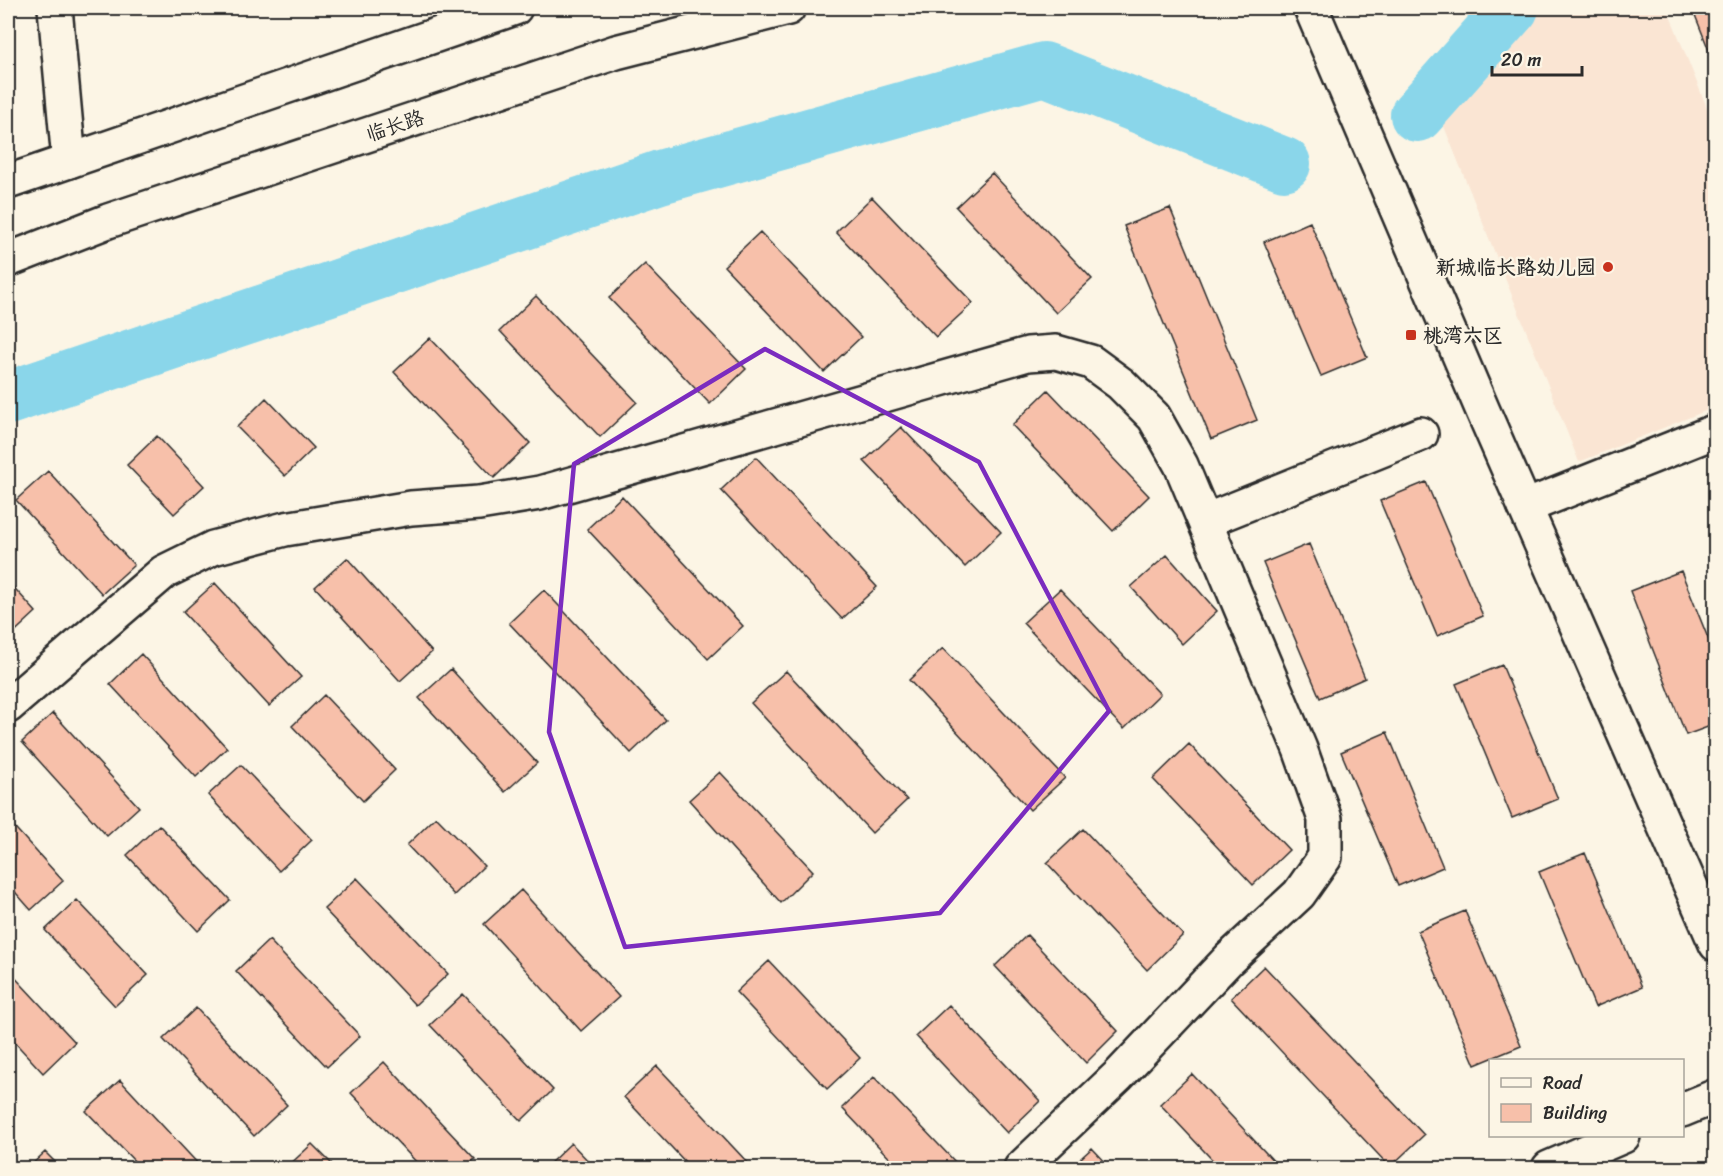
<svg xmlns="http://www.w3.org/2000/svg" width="1723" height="1176" font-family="Sriracha,'LXGW WenKai TC',sans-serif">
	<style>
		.built { fill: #fae5d3 }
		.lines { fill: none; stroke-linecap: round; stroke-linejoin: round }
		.river { stroke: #8ad6ea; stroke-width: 54 }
		.building { fill: #f7c0aa; stroke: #2b2b2b; stroke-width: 1.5 }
		.street-casing { stroke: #2b2b2b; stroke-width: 38 }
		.secondary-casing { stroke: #2b2b2b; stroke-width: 38 }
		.street { stroke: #fcf5e5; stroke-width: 33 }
		.secondary { stroke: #fcf5e5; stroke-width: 33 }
		.marked { fill: none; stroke: #7b2cbf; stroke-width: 4.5; stroke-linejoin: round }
		.poi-dot { fill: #c8321e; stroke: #fcf5e5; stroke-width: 2 }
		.labels { text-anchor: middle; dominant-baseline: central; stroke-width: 4.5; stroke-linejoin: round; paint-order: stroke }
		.street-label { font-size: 20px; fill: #2b2b2b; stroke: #fcf5e5 }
		.poi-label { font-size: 20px; font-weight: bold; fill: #2b2b2b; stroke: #fcf5e5; text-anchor: end }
	</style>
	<rect width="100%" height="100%" fill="#fcf5e5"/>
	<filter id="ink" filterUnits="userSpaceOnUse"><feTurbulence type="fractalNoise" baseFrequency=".0167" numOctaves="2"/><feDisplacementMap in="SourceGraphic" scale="12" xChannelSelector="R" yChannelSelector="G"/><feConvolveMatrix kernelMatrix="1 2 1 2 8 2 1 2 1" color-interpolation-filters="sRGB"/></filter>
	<g filter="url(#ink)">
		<!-- built -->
		<path class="built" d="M 1530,8 L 1667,8 L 1715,128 L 1715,407 L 1579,462 L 1439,114 Z"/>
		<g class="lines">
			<!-- river -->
			<path class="river" d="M 1417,115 L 1512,8
				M 8,398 L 660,177 L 1044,69 L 1284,164"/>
		</g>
		<!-- building -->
		<path class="building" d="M 1699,8 L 1716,8 L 1716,68 L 1693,10 Z
			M 992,173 L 1092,279 L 1056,313 L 956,207 Z
			M 872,197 L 973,303 L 936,337 L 836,232 Z
			M 1170,208 L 1257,420 L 1211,439 L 1124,226 Z
			M 1310,222 L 1367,357 L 1321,376 L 1264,242 Z
			M 760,232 L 861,337 L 824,372 L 724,266 Z
			M 645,264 L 746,369 L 710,404 L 609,298 Z
			M 536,296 L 637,402 L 600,437 L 500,331 Z
			M 430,338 L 530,443 L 494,478 L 394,372 Z
			M 1048,390 L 1149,496 L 1113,531 L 1012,425 Z
			M 266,398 L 314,448 L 285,476 L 237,427 Z
			M 901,427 L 1001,532 L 965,567 L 864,461 Z
			M 157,436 L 204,486 L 174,514 L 127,465 Z
			M 756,457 L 877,587 L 842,619 L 721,490 Z
			M 48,471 L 134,565 L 102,594 L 16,500 Z
			M 1426,482 L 1483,616 L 1437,636 L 1380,501 Z
			M 622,496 L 743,626 L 708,659 L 587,529 Z
			M 1309,544 L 1365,678 L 1320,698 L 1263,563 Z
			M 1167,555 L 1217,611 L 1182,644 L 1131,587 Z
			M 347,558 L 432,652 L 400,681 L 315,587 Z
			M 1681,571 L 1716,658 L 1716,724 L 1686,735 L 1630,591 Z
			M 8,581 L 36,612 L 8,638 Z
			M 215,583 L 301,677 L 269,706 L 183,612 Z
			M 1060,589 L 1160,694 L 1124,729 L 1023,623 Z
			M 544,590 L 666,720 L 631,753 L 509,623 Z
			M 943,648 L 1065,778 L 1030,810 L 909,680 Z
			M 141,654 L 227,748 L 196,777 L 110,684 Z
			M 1502,665 L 1558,799 L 1512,818 L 1456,684 Z
			M 451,669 L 537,763 L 505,792 L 419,698 Z
			M 786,671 L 907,800 L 872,833 L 751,703 Z
			M 324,695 L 395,770 L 363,801 L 292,726 Z
			M 53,713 L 139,807 L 107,836 L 22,742 Z
			M 1387,732 L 1443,867 L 1398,886 L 1341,752 Z
			M 1189,744 L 1289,850 L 1253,885 L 1153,779 Z
			M 241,765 L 312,840 L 279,871 L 208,795 Z
			M 720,772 L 813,871 L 781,903 L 689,800 Z
			M 436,817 L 484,866 L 454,895 L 407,845 Z
			M 8,820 L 63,881 L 31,910 L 8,884 Z
			M 159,825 L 230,900 L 198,931 L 127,855 Z
			M 1083,829 L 1183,935 L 1147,970 L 1047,863 Z
			M 1585,853 L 1642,987 L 1595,1007 L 1539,872 Z
			M 357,878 L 448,974 L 415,1005 L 324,909 Z
			M 521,890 L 619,997 L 581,1031 L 484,924 Z
			M 77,900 L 148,975 L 115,1006 L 45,930 Z
			M 1465,911 L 1521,1046 L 1475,1065 L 1418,931 Z
			M 1027,935 L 1118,1031 L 1086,1063 L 995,966 Z
			M 269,940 L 360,1036 L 327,1067 L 236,971 Z
			M 769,961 L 860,1058 L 827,1089 L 736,992 Z
			M 1264,966 L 1424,1135 L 1390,1167 L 1231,998 Z
			M 8,970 L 75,1042 L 43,1073 L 8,1035 Z
			M 463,994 L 553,1090 L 521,1121 L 430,1025 Z
			M 949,1005 L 1040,1101 L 1007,1133 L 916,1036 Z
			M 196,1008 L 287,1105 L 254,1136 L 163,1039 Z
			M 384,1062 L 475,1159 L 464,1168 L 422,1168 L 351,1093 Z
			M 657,1066 L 748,1163 L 742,1168 L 691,1168 L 624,1097 Z
			M 1192,1074 L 1280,1168 L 1220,1168 L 1160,1104 Z
			M 874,1077 L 961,1168 L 899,1168 L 842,1108 Z
			M 120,1080 L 202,1168 L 141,1168 L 86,1111 Z
			M 571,1143 L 595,1168 L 545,1168 Z
			M 312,1144 L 336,1168 L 286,1168 Z
			M 1092,1148 L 1111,1168 L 1070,1168 Z
			M 45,1152 L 61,1168 L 28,1168 Z"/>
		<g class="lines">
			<defs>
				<path id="street" d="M 55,8 L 69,161
					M 1525,507 L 1716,431
					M 1205,521 L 1421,434
					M 8,706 L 164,572 L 213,548 L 285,529 L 411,508 L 479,503 L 540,493 L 1028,354 L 1056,352 L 1091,362 L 1121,384 L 1154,417 L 1181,465 L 1300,749 L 1325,819 L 1325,857 L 1299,894 L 1229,959 L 1119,1075 L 1021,1168"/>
				<path id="secondary" d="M 1311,8 L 1483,411 L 1716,944
					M 8,182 L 515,8
					M 8,260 L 108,221 L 616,52 L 788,8
					M 1682,1110 L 1716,1096
					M 1549,1168 L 1623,1136"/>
			</defs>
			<!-- street casing -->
			<use href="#street" class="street-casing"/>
			<!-- secondary casing -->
			<use href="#secondary" class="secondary-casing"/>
			<!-- street -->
			<use href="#street" class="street"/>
			<!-- secondary -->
			<use href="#secondary" class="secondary"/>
		</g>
	</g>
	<!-- marked area -->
	<path class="marked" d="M 765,349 L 979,462 L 1109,711 L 940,913 L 625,947 L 549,732 L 574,464 Z"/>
	<!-- markers -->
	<g class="poi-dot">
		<circle cx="1608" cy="267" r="6"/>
		<rect x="1405" y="329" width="12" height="12" rx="3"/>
	</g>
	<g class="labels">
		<!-- street labels -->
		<g class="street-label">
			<text transform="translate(395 126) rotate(-18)">临长路</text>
		</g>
		<!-- poi labels -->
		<g class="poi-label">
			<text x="1596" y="267">新城临长路幼儿园</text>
			<text x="1423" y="335" text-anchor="start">桃湾六区</text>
		</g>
	</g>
	<!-- margin -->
	<rect width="1723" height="1176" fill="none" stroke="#fcf5e5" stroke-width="30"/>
	<rect x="15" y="15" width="1693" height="1146" fill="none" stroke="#2b2b2b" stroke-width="2" filter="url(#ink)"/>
	<!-- legend -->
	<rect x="1489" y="1059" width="195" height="78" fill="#fcf5e5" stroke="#a8a49b" stroke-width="1.5"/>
	<rect x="1501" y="1078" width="30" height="9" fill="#fcf5e5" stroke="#a8a49b" stroke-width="1.5"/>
	<text x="1543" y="1089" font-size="18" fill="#2b2b2b">Road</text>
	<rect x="1501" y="1104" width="30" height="18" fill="#f7c0aa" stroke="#a8a49b" stroke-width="1.5"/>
	<text x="1543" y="1119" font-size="18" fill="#2b2b2b">Building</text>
	<!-- scale -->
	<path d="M1492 66v9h90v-9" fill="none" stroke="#2b2b2b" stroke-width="3"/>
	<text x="1501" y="66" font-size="18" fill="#2b2b2b" stroke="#fcf5e5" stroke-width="4.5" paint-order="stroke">20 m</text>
</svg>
